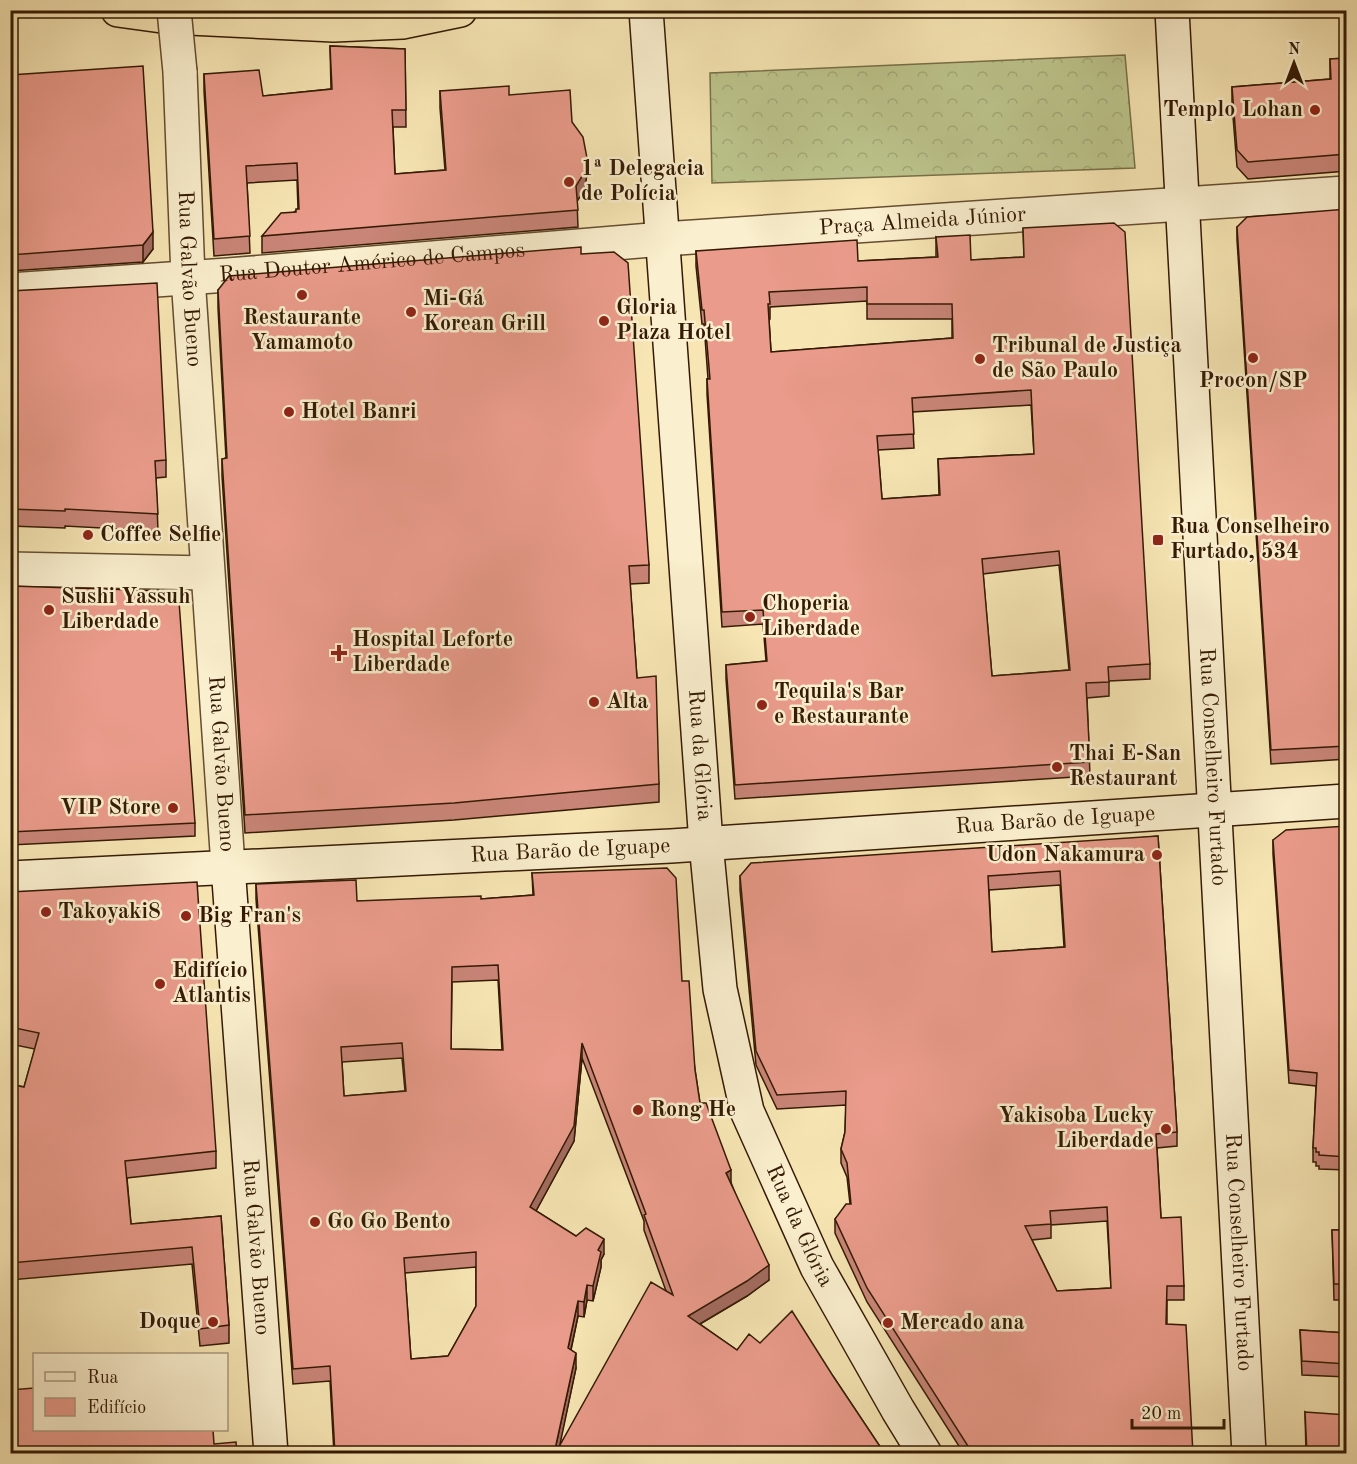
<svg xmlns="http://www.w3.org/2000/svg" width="1357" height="1464" font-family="'Old Standard TT',serif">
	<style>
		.forest { fill: url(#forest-crowns); stroke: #787048; stroke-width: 1.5 }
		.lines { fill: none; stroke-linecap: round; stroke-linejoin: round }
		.street-casing { stroke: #654d30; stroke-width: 36 }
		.secondary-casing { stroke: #341a04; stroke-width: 36 }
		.highway-casing { stroke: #341a04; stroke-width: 36 }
		.street { stroke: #faefce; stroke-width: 33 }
		.secondary { stroke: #faefce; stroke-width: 33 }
		.highway { stroke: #f7e6b4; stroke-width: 33 }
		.street-bridge-casing { stroke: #654d30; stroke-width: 36; stroke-linecap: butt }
		.street-bridge { stroke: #faefce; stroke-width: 33 }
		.wall { fill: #c98578; stroke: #341a04; stroke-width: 1.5; fill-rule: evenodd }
		.shaded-wall { fill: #a46c61; stroke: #341a04; stroke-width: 1.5 }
		.building { fill: #ea9b8b; stroke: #341a04; stroke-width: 1.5; fill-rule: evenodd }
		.poi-dot { fill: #8f2418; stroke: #faefce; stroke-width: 2 }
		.labels { text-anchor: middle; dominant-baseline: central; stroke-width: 5; stroke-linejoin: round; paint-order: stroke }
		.poi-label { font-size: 22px; font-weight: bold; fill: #341a04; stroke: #faefce; text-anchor: start }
		.street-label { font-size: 22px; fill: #341a04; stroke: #faefce }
	</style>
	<defs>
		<pattern id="forest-crowns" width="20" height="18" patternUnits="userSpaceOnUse" patternTransform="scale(1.5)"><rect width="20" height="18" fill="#bdc58d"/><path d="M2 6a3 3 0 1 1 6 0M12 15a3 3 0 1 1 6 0" fill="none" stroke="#a3a978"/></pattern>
	</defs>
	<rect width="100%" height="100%" fill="#f7e6b4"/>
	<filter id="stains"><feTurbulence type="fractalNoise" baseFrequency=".00333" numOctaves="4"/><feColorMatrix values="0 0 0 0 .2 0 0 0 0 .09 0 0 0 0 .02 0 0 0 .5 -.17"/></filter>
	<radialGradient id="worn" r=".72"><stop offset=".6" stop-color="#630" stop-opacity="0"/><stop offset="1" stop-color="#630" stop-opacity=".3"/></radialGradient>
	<!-- forest -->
	<path class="forest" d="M 1125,55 L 1135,168 L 712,183 L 710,73 Z"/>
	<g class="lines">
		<defs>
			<g id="street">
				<path id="s1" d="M 180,72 L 188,277 L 228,866"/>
				<path id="s2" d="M 10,290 L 228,275 L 663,239 L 1346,193"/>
				<path d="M 10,569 L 207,573"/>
			</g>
			<g id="secondary">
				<path id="s3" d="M 646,10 L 706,843 L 720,989 L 747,1111 L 817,1267 L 898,1410 L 925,1454"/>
				<path id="s4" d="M 1172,10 L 1249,1454"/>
				<path id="s5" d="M 228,866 L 271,1454"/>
				<path id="s6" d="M 10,878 L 671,846 L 1346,801"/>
			</g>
			<path id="highway" d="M 118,10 L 169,17 L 334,25 L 402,22 L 460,10"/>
		</defs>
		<!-- street casing -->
		<use href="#street" class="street-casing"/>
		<!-- secondary casing -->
		<use href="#secondary" class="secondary-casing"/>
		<!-- highway casing -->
		<use href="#highway" class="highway-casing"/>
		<!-- street -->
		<use href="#street" class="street"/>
		<!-- secondary -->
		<use href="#secondary" class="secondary"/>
		<!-- highway -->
		<use href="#highway" class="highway"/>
		<defs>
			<path id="street-bridge" d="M 174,10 L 180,72"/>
		</defs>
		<!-- street-bridge casing -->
		<use href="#street-bridge" class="street-bridge-casing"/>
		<!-- street-bridge -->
		<use href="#street-bridge" class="street-bridge"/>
	</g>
	<!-- wall -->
	<path class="wall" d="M 330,46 L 405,49 L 406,127 L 393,127 L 395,174 L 445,170 L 440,108 L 440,91 L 509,95 L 572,122 L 587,175 L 584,190 L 577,201 L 578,227 L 262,253 L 262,236 L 298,209 L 297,180 L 247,183 L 250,253 L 214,256 L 204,91 L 204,74 L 263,96 L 331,89 Z
		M 1347,58 L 1347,171 L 1248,179 L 1237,167 L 1232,104 L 1232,87 L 1330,79 L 1330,59 Z
		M 10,75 L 153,249 L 143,262 L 10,271 Z
		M 1347,209 L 1347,759 L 1271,764 L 1237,240 L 1237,227 Z
		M 1023,228 L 1150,664 L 1150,679 L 1109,681 L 1109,696 L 1087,698 L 1090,776 L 735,799 L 726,679 L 726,665 L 766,661 L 763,624 L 722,627 L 707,394 L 707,379 L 708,379 L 704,324 L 702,324 L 696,266 L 696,251 L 858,261 L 936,257 L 936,237 L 971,260 L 1024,257 ZM 867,301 L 867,319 L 952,319 L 952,338 L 771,352 L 769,319 L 770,319 L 770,307 ZM 1031,405 L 1034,454 L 938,459 L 939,495 L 882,499 L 878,450 L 914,448 L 912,412 ZM 1059,565 L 1069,670 L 992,676 L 983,574 Z
		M 581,254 L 649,565 L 649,583 L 630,584 L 637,678 L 659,784 L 659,802 L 454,820 L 245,833 L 222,476 L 222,459 L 226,458 L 218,308 L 218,290 Z
		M 10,291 L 166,460 L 166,477 L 156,478 L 158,531 L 65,526 L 65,528 L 10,526 Z
		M 10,586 L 195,823 L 195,836 L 10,845 Z
		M 1347,826 L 1347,1170 L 1319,1169 L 1319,1166 L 1316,1166 L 1316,1162 L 1313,1162 L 1313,1148 L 1316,1086 L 1289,1083 L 1273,854 L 1273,840 Z
		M 1158,836 L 1177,1132 L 1177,1146 L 1157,1148 L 1161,1218 L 1184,1286 L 1184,1300 L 1167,1300 L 1167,1324 L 1193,1454 L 964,1454 L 867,1302 L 835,1233 L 835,1219 L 850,1204 L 847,1177 L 841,1163 L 841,1149 L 845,1132 L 846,1105 L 777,1109 L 756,1065 L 740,890 L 740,876 ZM 1060,885 L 1064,947 L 992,952 L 989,890 ZM 1107,1221 L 1111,1288 L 1057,1291 L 1032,1240 L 1051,1238 L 1051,1225 Z
		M 532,873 L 682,981 L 700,1103 L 769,1280 L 747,1296 L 700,1324 L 737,1350 L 760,1343 L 833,1376 L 885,1454 L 334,1454 L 330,1381 L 293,1384 L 256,899 L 256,884 L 357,901 L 481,899 L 533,895 ZM 498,980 L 502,1050 L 451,1049 L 452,982 ZM 402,1058 L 405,1091 L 344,1096 L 342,1062 ZM 582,1058 L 644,1221 L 644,1230 L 666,1291 L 559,1446 L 576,1368 L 571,1350 L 578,1316 L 584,1317 L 587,1300 L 593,1301 L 601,1267 L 601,1260 L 604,1254 L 536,1211 L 574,1141 ZM 476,1267 L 476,1306 L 448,1356 L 411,1359 L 405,1273 Z
		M 10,892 L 216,1151 L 216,1168 L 127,1178 L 131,1224 L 221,1216 L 229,1325 L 229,1343 L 200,1346 L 192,1264 L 10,1280 L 10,1084 L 24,1087 L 35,1049 L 10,1044 Z
		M 1347,1228 L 1347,1300 L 1334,1300 L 1332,1230 L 1343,1230 Z
		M 1300,1330 L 1347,1333 L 1347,1377 L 1302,1375 Z
		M 1305,1412 L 1347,1454 L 1306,1454 Z"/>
	<!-- shaded-wall -->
	<path class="shaded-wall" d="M 587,158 L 587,175 L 584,190 L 576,203 L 576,186 Z
		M 153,232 L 153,249 L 143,262 L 143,245 Z
		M 582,1043 L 582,1058 L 574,1141 L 530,1222 L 530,1207 Z
		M 731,1170 L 731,1185 L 726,1173 Z
		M 604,1239 L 604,1254 L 601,1260 L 601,1267 L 593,1301 L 593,1286 L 598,1250 Z
		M 769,1265 L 769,1280 L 747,1296 L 688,1331 L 688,1316 Z
		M 587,1285 L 587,1300 L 584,1317 L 584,1302 Z
		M 578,1301 L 578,1316 L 568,1363 L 568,1348 Z
		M 576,1353 L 576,1368 L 558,1454 L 554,1454 Z"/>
	<!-- building -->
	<path class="building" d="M 330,46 L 405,49 L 406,110 L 392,110 L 395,174 L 446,170 L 440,91 L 509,86 L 509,95 L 570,90 L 572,122 L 583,137 L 587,158 L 584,173 L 576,186 L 578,210 L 262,236 L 281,213 L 296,212 L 296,209 L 299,209 L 297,163 L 246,166 L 250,236 L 214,239 L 204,74 L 259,70 L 263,96 L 332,89 Z
		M 1347,58 L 1347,154 L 1248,162 L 1237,150 L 1232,87 L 1331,79 L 1330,59 Z
		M 143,66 L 153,232 L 143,245 L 10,255 L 10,75 Z
		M 1347,209 L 1347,746 L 1271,750 L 1237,227 L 1247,217 Z
		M 1114,223 L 1125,232 L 1150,664 L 1108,667 L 1109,682 L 1086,683 L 1090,762 L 735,785 L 726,665 L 767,661 L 763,610 L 722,612 L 707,379 L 710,379 L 704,310 L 702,310 L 696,251 L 857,240 L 858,261 L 938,257 L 936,237 L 970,235 L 971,260 L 1024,257 L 1023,228 ZM 867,287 L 867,304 L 952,304 L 953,338 L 771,352 L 768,304 L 770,304 L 769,292 ZM 1031,390 L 1034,454 L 938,459 L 940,495 L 882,499 L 877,436 L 914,434 L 912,398 ZM 1059,551 L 1070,670 L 992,676 L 982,559 Z
		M 581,247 L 581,254 L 614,252 L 628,263 L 649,565 L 629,566 L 637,678 L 656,676 L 659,784 L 454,803 L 245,815 L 222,459 L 227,458 L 218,290 L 229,276 Z
		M 157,283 L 166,460 L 155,461 L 158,514 L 65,509 L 65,511 L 10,509 L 10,291 Z
		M 10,586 L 168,591 L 179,601 L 195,823 L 10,832 Z
		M 1347,826 L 1347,1157 L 1319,1155 L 1319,1152 L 1316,1152 L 1316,1148 L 1313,1148 L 1317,1073 L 1289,1070 L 1273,840 L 1286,830 Z
		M 1158,836 L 1177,1132 L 1156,1134 L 1161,1218 L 1181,1217 L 1184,1286 L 1167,1286 L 1166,1324 L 1186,1325 L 1193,1454 L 973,1454 L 867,1288 L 835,1219 L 846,1204 L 851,1204 L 847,1163 L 841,1149 L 845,1132 L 846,1091 L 777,1095 L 756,1051 L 740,876 L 751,863 ZM 1060,871 L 1065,947 L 992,952 L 988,876 ZM 1107,1207 L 1111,1288 L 1057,1291 L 1025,1226 L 1051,1224 L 1050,1211 Z
		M 667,868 L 676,878 L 682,981 L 689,981 L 695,1070 L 700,1103 L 706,1103 L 731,1170 L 726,1173 L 769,1265 L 747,1281 L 688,1316 L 737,1350 L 749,1334 L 760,1343 L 792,1311 L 833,1376 L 885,1454 L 555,1454 L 651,1282 L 673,1295 L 644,1215 L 646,1214 L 582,1043 L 574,1126 L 530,1207 L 576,1236 L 586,1228 L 604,1239 L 598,1250 L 601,1252 L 593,1286 L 587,1285 L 584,1302 L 578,1301 L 568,1348 L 576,1353 L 554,1454 L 335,1454 L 330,1366 L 293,1369 L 256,884 L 356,880 L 357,901 L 481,896 L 481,899 L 534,895 L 532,873 ZM 498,965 L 503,1050 L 451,1049 L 452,967 ZM 402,1043 L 406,1091 L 344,1096 L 341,1047 ZM 476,1252 L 476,1306 L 448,1356 L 411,1359 L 404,1258 Z
		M 197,882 L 216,1151 L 125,1161 L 131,1224 L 221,1216 L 229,1325 L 200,1329 L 192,1247 L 10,1263 L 10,1084 L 24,1087 L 39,1033 L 10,1027 L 10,892 Z
		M 1347,1228 L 1347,1284 L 1334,1284 L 1332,1230 L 1343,1230 Z
		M 1300,1330 L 1347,1333 L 1347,1364 L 1302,1361 Z
		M 34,1388 L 34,1430 L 213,1430 L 214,1444 L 236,1442 L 237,1454 L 10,1454 L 10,1390 Z
		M 1305,1412 L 1347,1415 L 1347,1454 L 1307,1454 Z"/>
	<!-- markers -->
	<g class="poi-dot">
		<circle cx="1315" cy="110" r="6"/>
		<circle cx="569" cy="182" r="6"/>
		<circle cx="302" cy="295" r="6"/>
		<circle cx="411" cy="312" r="6"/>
		<circle cx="604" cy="321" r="6"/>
		<circle cx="1253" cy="358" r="6"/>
		<circle cx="980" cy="359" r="6"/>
		<circle cx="289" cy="412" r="6"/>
		<circle cx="88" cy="535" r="6"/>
		<rect x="1152" y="534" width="12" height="12" rx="3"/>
		<circle cx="49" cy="610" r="6"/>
		<circle cx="750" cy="617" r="6"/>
		<path d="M336 644h6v6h6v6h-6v6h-6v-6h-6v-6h6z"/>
		<circle cx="594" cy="702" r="6"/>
		<circle cx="762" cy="705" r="6"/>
		<circle cx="1057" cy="767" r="6"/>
		<circle cx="173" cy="808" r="6"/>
		<circle cx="1157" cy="855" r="6"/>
		<circle cx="46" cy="912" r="6"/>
		<circle cx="186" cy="916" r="6"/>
		<circle cx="160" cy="984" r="6"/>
		<circle cx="638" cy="1110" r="6"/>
		<circle cx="1166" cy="1129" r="6"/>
		<circle cx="315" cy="1222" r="6"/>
		<circle cx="213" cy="1322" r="6"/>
		<circle cx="888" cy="1323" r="6"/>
	</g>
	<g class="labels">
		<!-- poi labels -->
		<g class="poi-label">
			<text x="1303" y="110" text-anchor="end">Templo Lohan</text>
			<text x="581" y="169">1ª Delegacia<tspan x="581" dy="25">de Polícia</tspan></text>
			<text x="423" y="299">Mi-Gá<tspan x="423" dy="25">Korean Grill</tspan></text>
			<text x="616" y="308">Gloria<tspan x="616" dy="25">Plaza Hotel</tspan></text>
			<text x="302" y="318" text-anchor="middle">Restaurante<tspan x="302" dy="25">Yamamoto</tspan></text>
			<text x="992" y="346">Tribunal de Justiça<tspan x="992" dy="25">de São Paulo</tspan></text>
			<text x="1253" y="381" text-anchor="middle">Procon/SP</text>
			<text x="301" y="412">Hotel Banri</text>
			<text x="1170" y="527">Rua Conselheiro<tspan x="1170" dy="25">Furtado, 534</tspan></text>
			<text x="100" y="535">Coffee Selfie</text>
			<text x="61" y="597">Sushi Yassuh<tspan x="61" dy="25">Liberdade</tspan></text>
			<text x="762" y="604">Choperia<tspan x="762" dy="25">Liberdade</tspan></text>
			<text x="352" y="640">Hospital Leforte<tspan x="352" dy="25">Liberdade</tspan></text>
			<text x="774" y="692">Tequila's Bar<tspan x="774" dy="25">e Restaurante</tspan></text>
			<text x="606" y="702">Alta</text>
			<text x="1069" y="754">Thai E-San<tspan x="1069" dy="25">Restaurant</tspan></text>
			<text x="161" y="808" text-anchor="end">VIP Store</text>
			<text x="1145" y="855" text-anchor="end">Udon Nakamura</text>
			<text x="58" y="912">Takoyaki8</text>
			<text x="198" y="916">Big Fran's</text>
			<text x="172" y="971">Edifício<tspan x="172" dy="25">Atlantis</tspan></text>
			<text x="650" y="1110">Rong He</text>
			<text x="1154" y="1116" text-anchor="end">Yakisoba Lucky<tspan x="1154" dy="25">Liberdade</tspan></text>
			<text x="327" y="1222">Go Go Bento</text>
			<text x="201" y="1322" text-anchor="end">Doque</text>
			<text x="900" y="1323">Mercado ana</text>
		</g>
		<!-- street labels -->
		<g class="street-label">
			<text stroke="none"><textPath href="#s2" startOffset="915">Praça Almeida Júnior</textPath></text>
			<text stroke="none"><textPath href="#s2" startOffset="363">Rua Doutor Américo de Campos</textPath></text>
			<text stroke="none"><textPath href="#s1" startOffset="207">Rua Galvão Bueno</textPath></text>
			<text stroke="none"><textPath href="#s3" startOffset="747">Rua da Glória</textPath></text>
			<text stroke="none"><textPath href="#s1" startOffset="693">Rua Galvão Bueno</textPath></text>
			<text stroke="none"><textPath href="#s4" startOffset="758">Rua Conselheiro Furtado</textPath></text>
			<text stroke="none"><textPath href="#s6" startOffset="1047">Rua Barão de Iguape</textPath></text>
			<text stroke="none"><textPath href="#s6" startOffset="561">Rua Barão de Iguape</textPath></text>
			<text stroke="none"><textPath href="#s3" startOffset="1233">Rua da Glória</textPath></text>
			<text stroke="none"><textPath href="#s5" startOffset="382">Rua Galvão Bueno</textPath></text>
			<text stroke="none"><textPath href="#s4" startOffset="1244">Rua Conselheiro Furtado</textPath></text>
		</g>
	</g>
	<!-- margin -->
	<rect width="1357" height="1464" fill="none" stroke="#f7e6b4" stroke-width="36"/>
	<rect x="12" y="12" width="1333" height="1440" fill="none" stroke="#341a04" stroke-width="3"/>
	<rect x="18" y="18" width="1321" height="1428" fill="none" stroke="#341a04" stroke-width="1.5"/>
	<!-- legend -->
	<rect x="33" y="1353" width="195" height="78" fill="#faefce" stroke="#ab9a7d" stroke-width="1.5"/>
	<rect x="45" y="1372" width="30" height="9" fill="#faefce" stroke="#ab9a7d" stroke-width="1.5"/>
	<text x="87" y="1383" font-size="18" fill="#341a04">Rua</text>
	<rect x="45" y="1398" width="30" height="18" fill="#ea9b8b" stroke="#ab9a7d" stroke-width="1.5"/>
	<text x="87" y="1413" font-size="18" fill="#341a04">Edifício</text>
	<!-- north arrow -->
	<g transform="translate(1294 63)" stroke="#faefce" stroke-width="4.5" paint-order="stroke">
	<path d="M0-4.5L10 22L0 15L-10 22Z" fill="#341a04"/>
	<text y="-9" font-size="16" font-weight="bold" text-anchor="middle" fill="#341a04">N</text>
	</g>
	<!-- scale -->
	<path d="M1132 1419v9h92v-9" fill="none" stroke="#341a04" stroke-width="3"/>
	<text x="1141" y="1419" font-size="18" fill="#341a04" stroke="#faefce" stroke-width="4.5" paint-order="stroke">20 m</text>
	<rect width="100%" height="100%" filter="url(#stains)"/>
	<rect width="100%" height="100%" fill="url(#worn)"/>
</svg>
